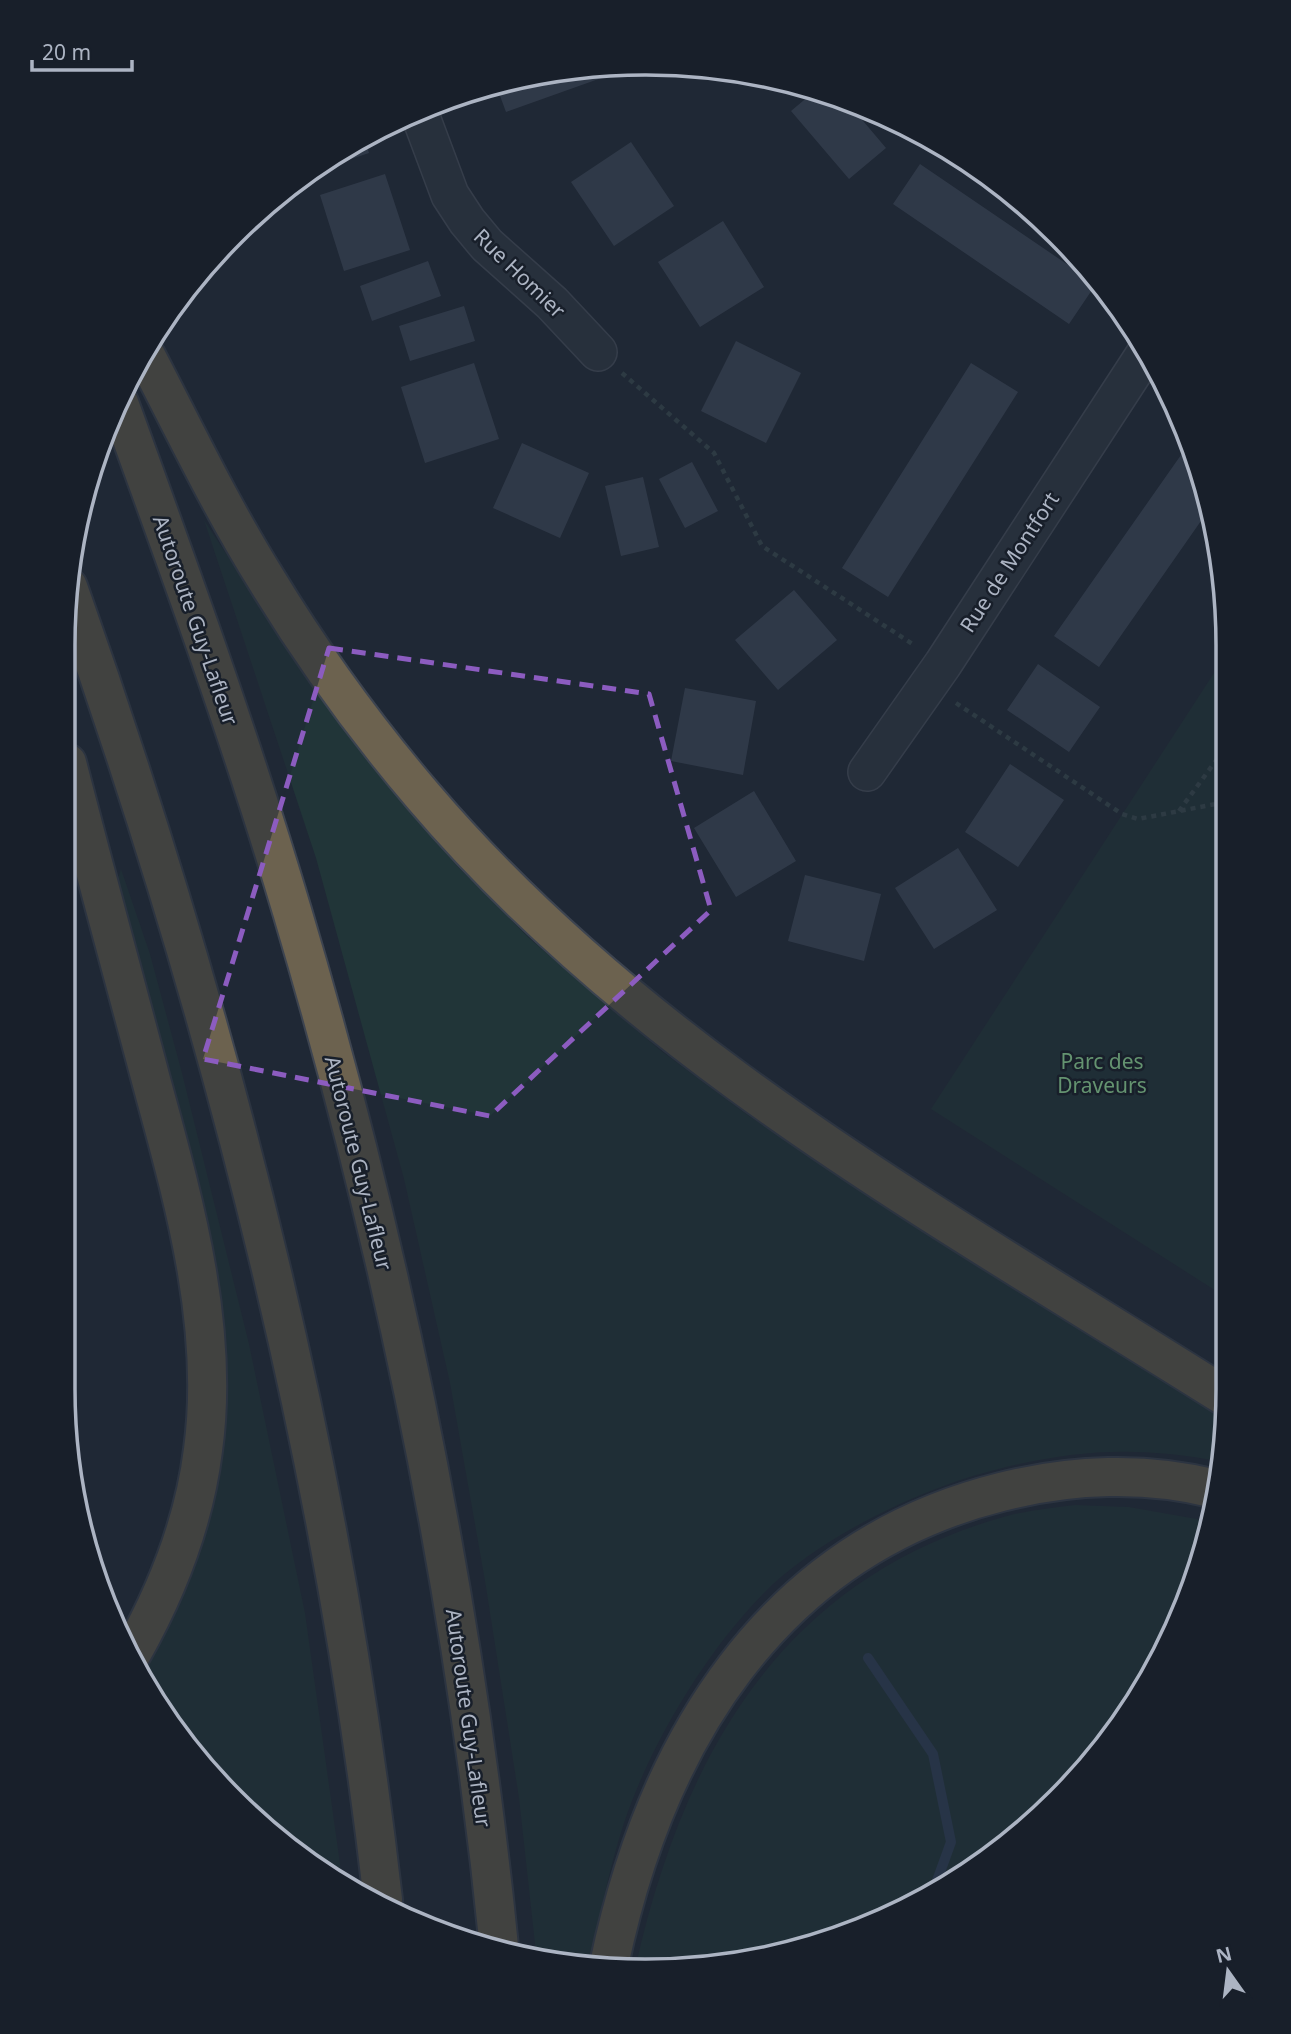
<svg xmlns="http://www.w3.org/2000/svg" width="1291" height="2034" font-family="'Noto Sans',sans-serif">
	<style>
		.green { fill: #213538 }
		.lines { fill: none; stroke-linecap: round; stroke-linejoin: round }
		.stream { stroke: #31435d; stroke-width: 10 }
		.building { fill: #444e60 }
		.minor-casing { stroke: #505764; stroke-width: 40 }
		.motorway-casing { stroke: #3d4450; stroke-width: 42 }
		.path { stroke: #3e5154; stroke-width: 4.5; stroke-dasharray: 5 5; stroke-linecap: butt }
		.minor { stroke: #323a46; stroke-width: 37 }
		.motorway { stroke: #6c624f; stroke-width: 38 }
		.marked { fill: none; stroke: #8c5cc0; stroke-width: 5; stroke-dasharray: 14 9; stroke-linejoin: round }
		.labels { text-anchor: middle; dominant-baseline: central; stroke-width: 5; stroke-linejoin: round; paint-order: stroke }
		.street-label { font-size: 21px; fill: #acb4c3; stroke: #181f2a }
		.park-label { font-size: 21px; fill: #649370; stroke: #181f2a }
		.rim { fill: none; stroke: #acb4c3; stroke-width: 3.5 }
	</style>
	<rect width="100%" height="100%" fill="#1f2835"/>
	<!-- green -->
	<path class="green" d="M 204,520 L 322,699 L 383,779 L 458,867 L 529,938 L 660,1050 L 749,1116 L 1223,1415 L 1223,1462 C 1131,1444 1063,1450 973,1476 C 906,1496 812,1543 763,1594 C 705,1653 650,1745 624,1823 C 609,1869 600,1915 590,1962 L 536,1953 L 519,1798 L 485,1581 L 450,1383 L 404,1179 L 316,858 Z
		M 1227,653 L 1224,1296 L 931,1109 Z
		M 121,869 L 150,954 L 182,1073 L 249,1344 L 305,1613 L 342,1878 L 291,1851 L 161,1712 L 140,1670 L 217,1477 L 224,1431 L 225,1387 L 199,1190 L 118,879 Z
		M 1075,1505 L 1129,1507 L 1208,1521 L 1184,1611 L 1107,1743 L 969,1873 L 797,1951 L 645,1971 L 635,1969 C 683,1754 782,1578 1007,1516 C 1029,1510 1053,1508 1075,1505 Z"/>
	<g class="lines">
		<!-- stream -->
		<path class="stream" d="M 868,1658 L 933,1754 L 951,1842 L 934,1889"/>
	</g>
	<!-- building -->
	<path class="building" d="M 635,66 L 506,112 L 496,85 L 570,68 Z
		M 816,90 L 847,102 L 886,148 L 849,179 L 791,111 Z
		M 364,137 L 369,153 L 312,172 L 355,141 Z
		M 631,142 L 674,206 L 614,246 L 571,182 Z
		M 920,164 L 1096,284 L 1069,324 L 893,204 Z
		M 385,174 L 410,250 L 344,271 L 320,195 Z
		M 723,221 L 764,287 L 700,327 L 658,262 Z
		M 428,261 L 441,296 L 372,321 L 360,286 Z
		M 464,306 L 475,341 L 410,361 L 399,326 Z
		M 736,341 L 801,373 L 766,443 L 701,411 Z
		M 474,363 L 499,439 L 425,463 L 401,387 Z
		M 971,363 L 1018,392 L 888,597 L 842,568 Z
		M 522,443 L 589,473 L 560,538 L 493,508 Z
		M 1188,445 L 1208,494 L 1210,508 L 1099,667 L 1054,636 Z
		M 692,462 L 718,511 L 685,528 L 659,479 Z
		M 643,477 L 659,547 L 621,556 L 605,486 Z
		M 794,590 L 837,640 L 778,690 L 735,640 Z
		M 1038,664 L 1100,707 L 1069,752 L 1007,710 Z
		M 685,688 L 756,701 L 743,775 L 671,761 Z
		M 1010,764 L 1064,800 L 1018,867 L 965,832 Z
		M 754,791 L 796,861 L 736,897 L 694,828 Z
		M 958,848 L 997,910 L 934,949 L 895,888 Z
		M 805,875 L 881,894 L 864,961 L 788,941 Z"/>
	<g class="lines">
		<defs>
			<path id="minor" d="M 419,112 L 450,195 L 467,221 L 487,245 L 552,303 L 598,352
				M 867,772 L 943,664 L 1147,351"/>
			<path id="motorway" d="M 146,356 C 185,431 221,507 266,579 C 312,655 365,728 423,796 C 642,1054 941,1217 1223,1395
				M 119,403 C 180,571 241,739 292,911 C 392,1248 464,1597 499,1947
				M 68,587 C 219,1013 332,1451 383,1900
				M 67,763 C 94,869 123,974 151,1080 C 183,1198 220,1326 203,1450 C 194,1523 168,1589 132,1653
				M 609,1965 C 655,1744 770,1550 1001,1492 C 1071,1474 1146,1471 1216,1489"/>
		</defs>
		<!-- minor casing -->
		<use href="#minor" class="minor-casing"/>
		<!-- motorway casing -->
		<use href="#motorway" class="motorway-casing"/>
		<!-- path -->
		<path class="path" d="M 622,373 L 714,453 L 762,546 L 914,645
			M 956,703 L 1122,814 L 1138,819 L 1226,802
			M 1218,758 L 1226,774
			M 1179,811 L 1226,747"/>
		<!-- minor -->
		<use href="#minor" class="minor"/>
		<!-- motorway -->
		<use href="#motorway" class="motorway"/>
	</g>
	<!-- marked area -->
	<path d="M0 0H1291V2034H0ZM 329,648 L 649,694 L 711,910 L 490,1116 L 203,1059 Z" fill="#1f2835" fill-opacity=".55" fill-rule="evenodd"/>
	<path class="marked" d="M 329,648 L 649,694 L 711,910 L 490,1116 L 203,1059 Z"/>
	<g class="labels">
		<!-- street labels -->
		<g class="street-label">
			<text transform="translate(520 273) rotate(44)">Rue Homier</text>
			<text transform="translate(1009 562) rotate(-57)">Rue de Montfort</text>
			<text transform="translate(196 620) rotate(71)">Autoroute Guy-Lafleur</text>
			<text transform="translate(359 1163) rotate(76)">Autoroute Guy-Lafleur</text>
			<text transform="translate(469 1718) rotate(82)">Autoroute Guy-Lafleur</text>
		</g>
		<!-- park labels -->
		<g class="park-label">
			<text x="1102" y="1061">Parc des<tspan x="1102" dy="24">Draveurs</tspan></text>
		</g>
	</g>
	<!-- crop -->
	<path d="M0 0H1291V2034H0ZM645 75H646A570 570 0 0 1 1216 645V1389A570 570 0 0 1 646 1959H645A570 570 0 0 1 75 1389V645A570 570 0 0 1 645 75Z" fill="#181f2a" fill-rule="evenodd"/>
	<path class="rim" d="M645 75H646A570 570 0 0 1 1216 645V1389A570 570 0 0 1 646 1959H645A570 570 0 0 1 75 1389V645A570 570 0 0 1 645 75Z"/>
	<!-- north arrow -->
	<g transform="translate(1228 1971) rotate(346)" stroke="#181f2a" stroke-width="5" paint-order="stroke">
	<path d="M0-5L12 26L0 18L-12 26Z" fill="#acb4c3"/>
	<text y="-10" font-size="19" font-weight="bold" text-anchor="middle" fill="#acb4c3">N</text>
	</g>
	<!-- scale -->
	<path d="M32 60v10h100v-10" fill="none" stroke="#acb4c3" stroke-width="3.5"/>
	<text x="42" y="60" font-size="21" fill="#acb4c3" stroke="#181f2a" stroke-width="5" paint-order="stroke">20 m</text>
</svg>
